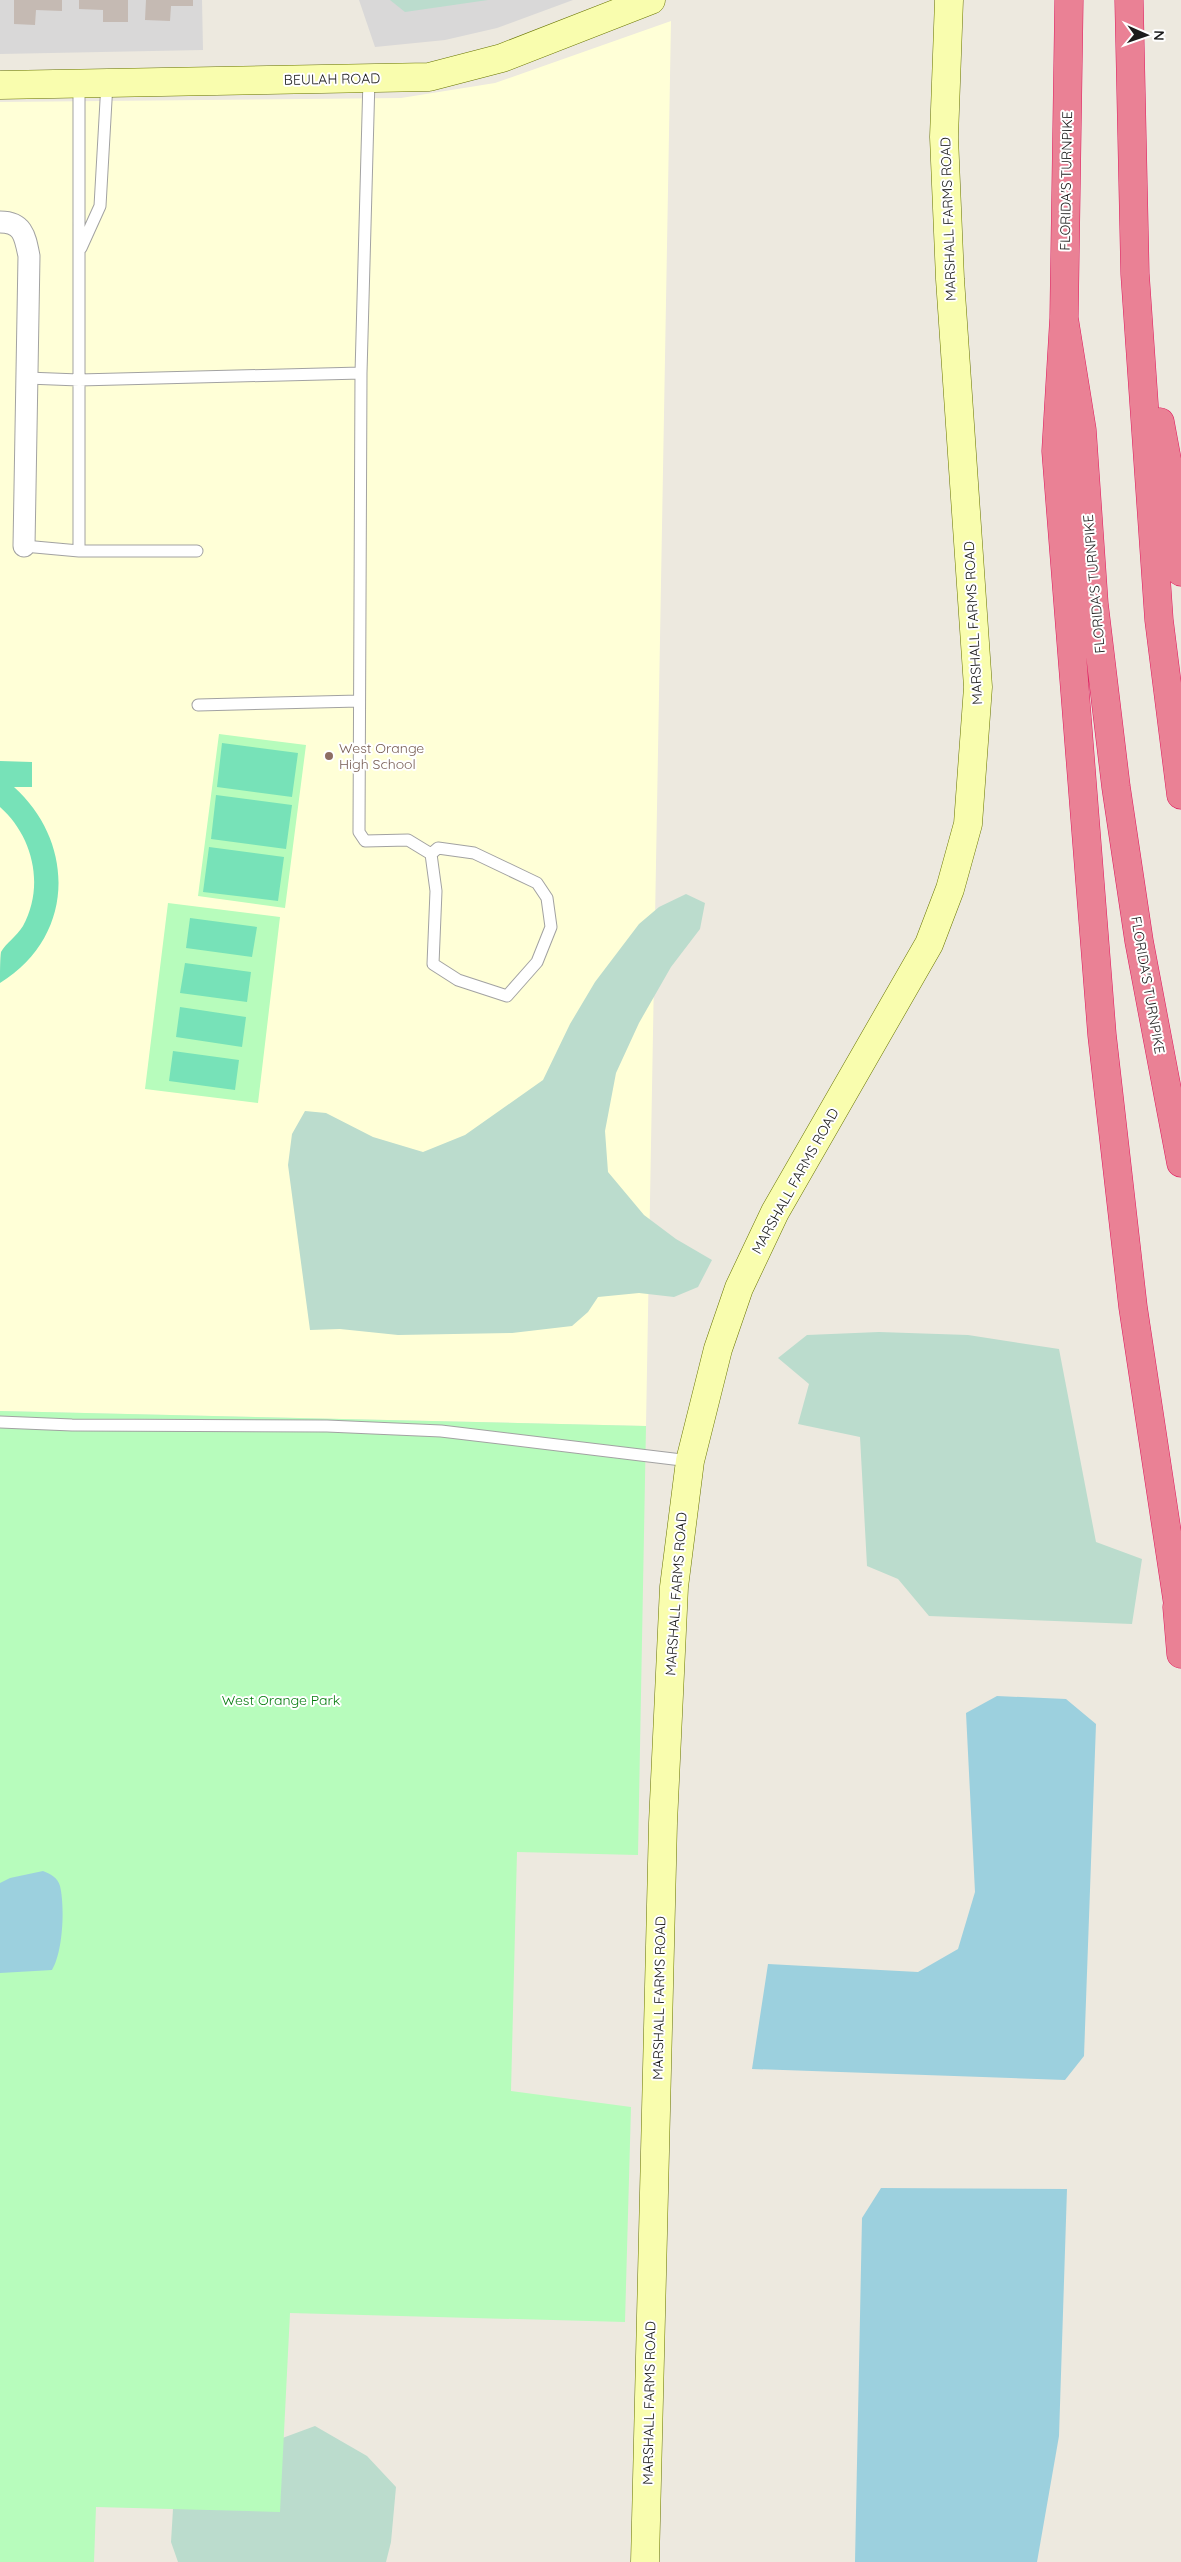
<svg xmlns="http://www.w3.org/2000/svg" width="1181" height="2562" font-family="Quicksand,sans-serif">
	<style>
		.residential { fill: #d9d8d8 }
		.education { fill: #ffffd7 }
		.wetland { fill: #bbdccd }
		.park { fill: #b7fcbc }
		.pitch { fill: #77e2b8 }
		.water { fill: #9cd0de }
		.building { fill: #c5bab3 }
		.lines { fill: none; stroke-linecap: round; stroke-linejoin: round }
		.lane-casing { stroke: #a2a2a2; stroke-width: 13 }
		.street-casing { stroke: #a2a2a2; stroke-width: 23 }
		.secondary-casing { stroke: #687400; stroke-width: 29 }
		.highway-casing { stroke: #de1a5e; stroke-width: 29 }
		.lane { stroke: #fff; stroke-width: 11 }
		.street { stroke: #fff; stroke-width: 21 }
		.secondary { stroke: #f9fdae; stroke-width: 28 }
		.highway { stroke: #ea8195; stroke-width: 28 }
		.education-dot { fill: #8d6e63; stroke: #fff; stroke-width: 2 }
		.labels { text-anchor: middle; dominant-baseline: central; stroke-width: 4; stroke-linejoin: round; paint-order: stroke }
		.street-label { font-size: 14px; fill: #1b1b1b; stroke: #fff }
		.education-label { font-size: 14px; fill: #785e54; stroke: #fff; text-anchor: start }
		.park-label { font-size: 14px; fill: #057c0e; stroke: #fff }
	</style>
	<rect width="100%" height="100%" fill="#ede9df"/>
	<!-- residential -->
	<path class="residential" d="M 0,0 L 202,0 L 203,50 L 0,54 Z
		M 359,0 L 573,0 L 497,28 L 445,40 L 375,47 Z"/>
	<!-- education -->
	<path class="education" d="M 671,21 L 646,1426 L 0,1411 L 0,102 L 401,98 L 495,83 Z"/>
	<!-- wetland -->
	<path class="wetland" d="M 390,0 L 488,0 L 405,12 Z
		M 686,894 L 705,903 L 700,929 L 671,967 L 639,1023 L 616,1073 L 605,1131 L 608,1172 L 644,1215 L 676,1239 L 712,1260 L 698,1287 L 674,1297 L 639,1293 L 598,1297 L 588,1312 L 572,1326 L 512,1333 L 398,1335 L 340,1329 L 310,1330 L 288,1165 L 292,1134 L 305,1111 L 326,1113 L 373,1137 L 423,1152 L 465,1135 L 543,1080 L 570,1024 L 595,982 L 639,924 L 659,907 Z
		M 879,1332 L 968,1335 L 1059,1349 L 1096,1542 L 1142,1559 L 1132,1624 L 929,1616 L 898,1579 L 867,1566 L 860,1437 L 798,1424 L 809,1384 L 778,1358 L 807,1335 Z
		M 315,2426 L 367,2456 L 396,2487 L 391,2542 L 386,2562 L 178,2562 L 171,2542 L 173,2509 L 236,2455 Z"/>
	<!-- park -->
	<path class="park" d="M 219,734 L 306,745 L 285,908 L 198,896 Z
		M 168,903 L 280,917 L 258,1103 L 145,1089 Z
		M 0,1411 L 646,1426 L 638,1855 L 517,1852 L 511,2091 L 631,2107 L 625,2322 L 290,2313 L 280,2512 L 96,2507 L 94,2562 L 0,2562 Z"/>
	<!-- pitch -->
	<path class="pitch" d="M 222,743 L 298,753 L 292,797 L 217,787 Z
		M 0,761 L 32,762 L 32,787 L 14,787 C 76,843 75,937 0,983 C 0,975 0,958 1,952 C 6,943 17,936 23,926 C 45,886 33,836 0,807 Z
		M 216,795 L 292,805 L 286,849 L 211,839 Z
		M 209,847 L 284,857 L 278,901 L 203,892 Z
		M 190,918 L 257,927 L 252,957 L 186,948 Z
		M 185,963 L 251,972 L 247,1002 L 180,993 Z
		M 180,1007 L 246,1017 L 242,1047 L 176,1037 Z
		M 173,1051 L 239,1060 L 235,1090 L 169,1081 Z"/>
	<!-- water -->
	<path class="water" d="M 997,1696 L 1066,1699 L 1096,1724 L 1084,2056 L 1065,2080 L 752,2069 L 768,1964 L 918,1972 L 958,1949 L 975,1892 L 966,1713 Z
		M 43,1871 C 51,1874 58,1878 60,1886 C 65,1907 63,1952 52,1970 L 0,1973 L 0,1883 L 10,1878 Z
		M 881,2188 L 1067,2189 L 1059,2436 L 1037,2562 L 855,2562 L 862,2218 Z"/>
	<!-- building -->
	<path class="building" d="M 14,0 L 62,0 L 62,11 L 36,10 L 35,25 L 14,24 Z
		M 79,0 L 128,0 L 128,22 L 103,22 L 103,10 L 79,9 Z
		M 146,0 L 193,0 L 193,6 L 171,6 L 170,21 L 145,20 Z"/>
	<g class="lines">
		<defs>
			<path id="lane" d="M 369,79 L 361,373 L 359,832 L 365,841 L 408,840 L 431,854 L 436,891 L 433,964 L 458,980 L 507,996 L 537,962 L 551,927 L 547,898 L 537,883 L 474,853 L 438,848 L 431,854
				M 81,248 L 100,206 L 107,83
				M 27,378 L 79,380 L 361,373
				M 24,546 L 79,551 L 197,551
				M 79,551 L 79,84
				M 198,705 L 359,701
				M 0,1422 L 72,1425 L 327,1426 L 441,1431 L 690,1461"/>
			<path id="street" d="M 0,222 C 23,222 25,236 29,256 L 24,546"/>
			<path id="secondary" d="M 0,85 L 429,77 L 502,58 L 651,0
				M 645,2562 L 663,1823 L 674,1587 L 690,1461 L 718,1349 L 739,1288 L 775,1212 L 929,944 L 950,889 L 968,824 L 978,687 L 950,279 L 944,137 L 949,0"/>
			<path id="highway" d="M 1069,0 L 1064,318 L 1082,430 L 1094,604 L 1116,787 L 1139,941 L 1181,1163
				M 1129,0 L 1135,274 L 1159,620 L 1181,795
				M 1064,318 L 1056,451 L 1102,1035 L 1133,1307 L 1181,1625
				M 1160,422 L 1170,476 L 1181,572
				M 1177,1607 L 1181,1654"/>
		</defs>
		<!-- lane casing -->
		<use href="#lane" class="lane-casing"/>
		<!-- street casing -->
		<use href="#street" class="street-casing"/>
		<!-- secondary casing -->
		<use href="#secondary" class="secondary-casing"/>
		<!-- highway casing -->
		<use href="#highway" class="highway-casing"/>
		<!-- lane -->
		<use href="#lane" class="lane"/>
		<!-- street -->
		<use href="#street" class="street"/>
		<!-- secondary -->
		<use href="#secondary" class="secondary"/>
		<!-- highway -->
		<use href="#highway" class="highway"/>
	</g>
	<!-- markers -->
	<circle class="education-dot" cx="329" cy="756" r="5"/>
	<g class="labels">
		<!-- street labels -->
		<g class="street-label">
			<text transform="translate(332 79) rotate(-1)">BEULAH ROAD</text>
			<text transform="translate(1066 181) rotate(-89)">FLORIDA'S TURNPIKE</text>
			<text transform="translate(948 219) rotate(-92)">MARSHALL FARMS ROAD</text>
			<text transform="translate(1094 584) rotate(-95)">FLORIDA'S TURNPIKE</text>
			<text transform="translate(973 623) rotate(-93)">MARSHALL FARMS ROAD</text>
			<text transform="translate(1148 985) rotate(80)">FLORIDA'S TURNPIKE</text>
			<text transform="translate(795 1181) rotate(-61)">MARSHALL FARMS ROAD</text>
			<text transform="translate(676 1594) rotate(-86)">MARSHALL FARMS ROAD</text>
			<text transform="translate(659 1998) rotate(-89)">MARSHALL FARMS ROAD</text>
			<text transform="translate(649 2403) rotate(-89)">MARSHALL FARMS ROAD</text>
		</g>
		<!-- education labels -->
		<g class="education-label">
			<text x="339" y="748">West Orange<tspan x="339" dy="16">High School</tspan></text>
		</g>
		<!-- park labels -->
		<g class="park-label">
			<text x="281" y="1700">West Orange Park</text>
		</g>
	</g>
	<!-- north arrow -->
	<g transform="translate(1146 35) rotate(92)" stroke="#ffffff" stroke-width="4" paint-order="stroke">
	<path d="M0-4L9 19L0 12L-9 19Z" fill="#1b1b1b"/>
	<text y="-8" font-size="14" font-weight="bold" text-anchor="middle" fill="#1b1b1b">N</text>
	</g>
</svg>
